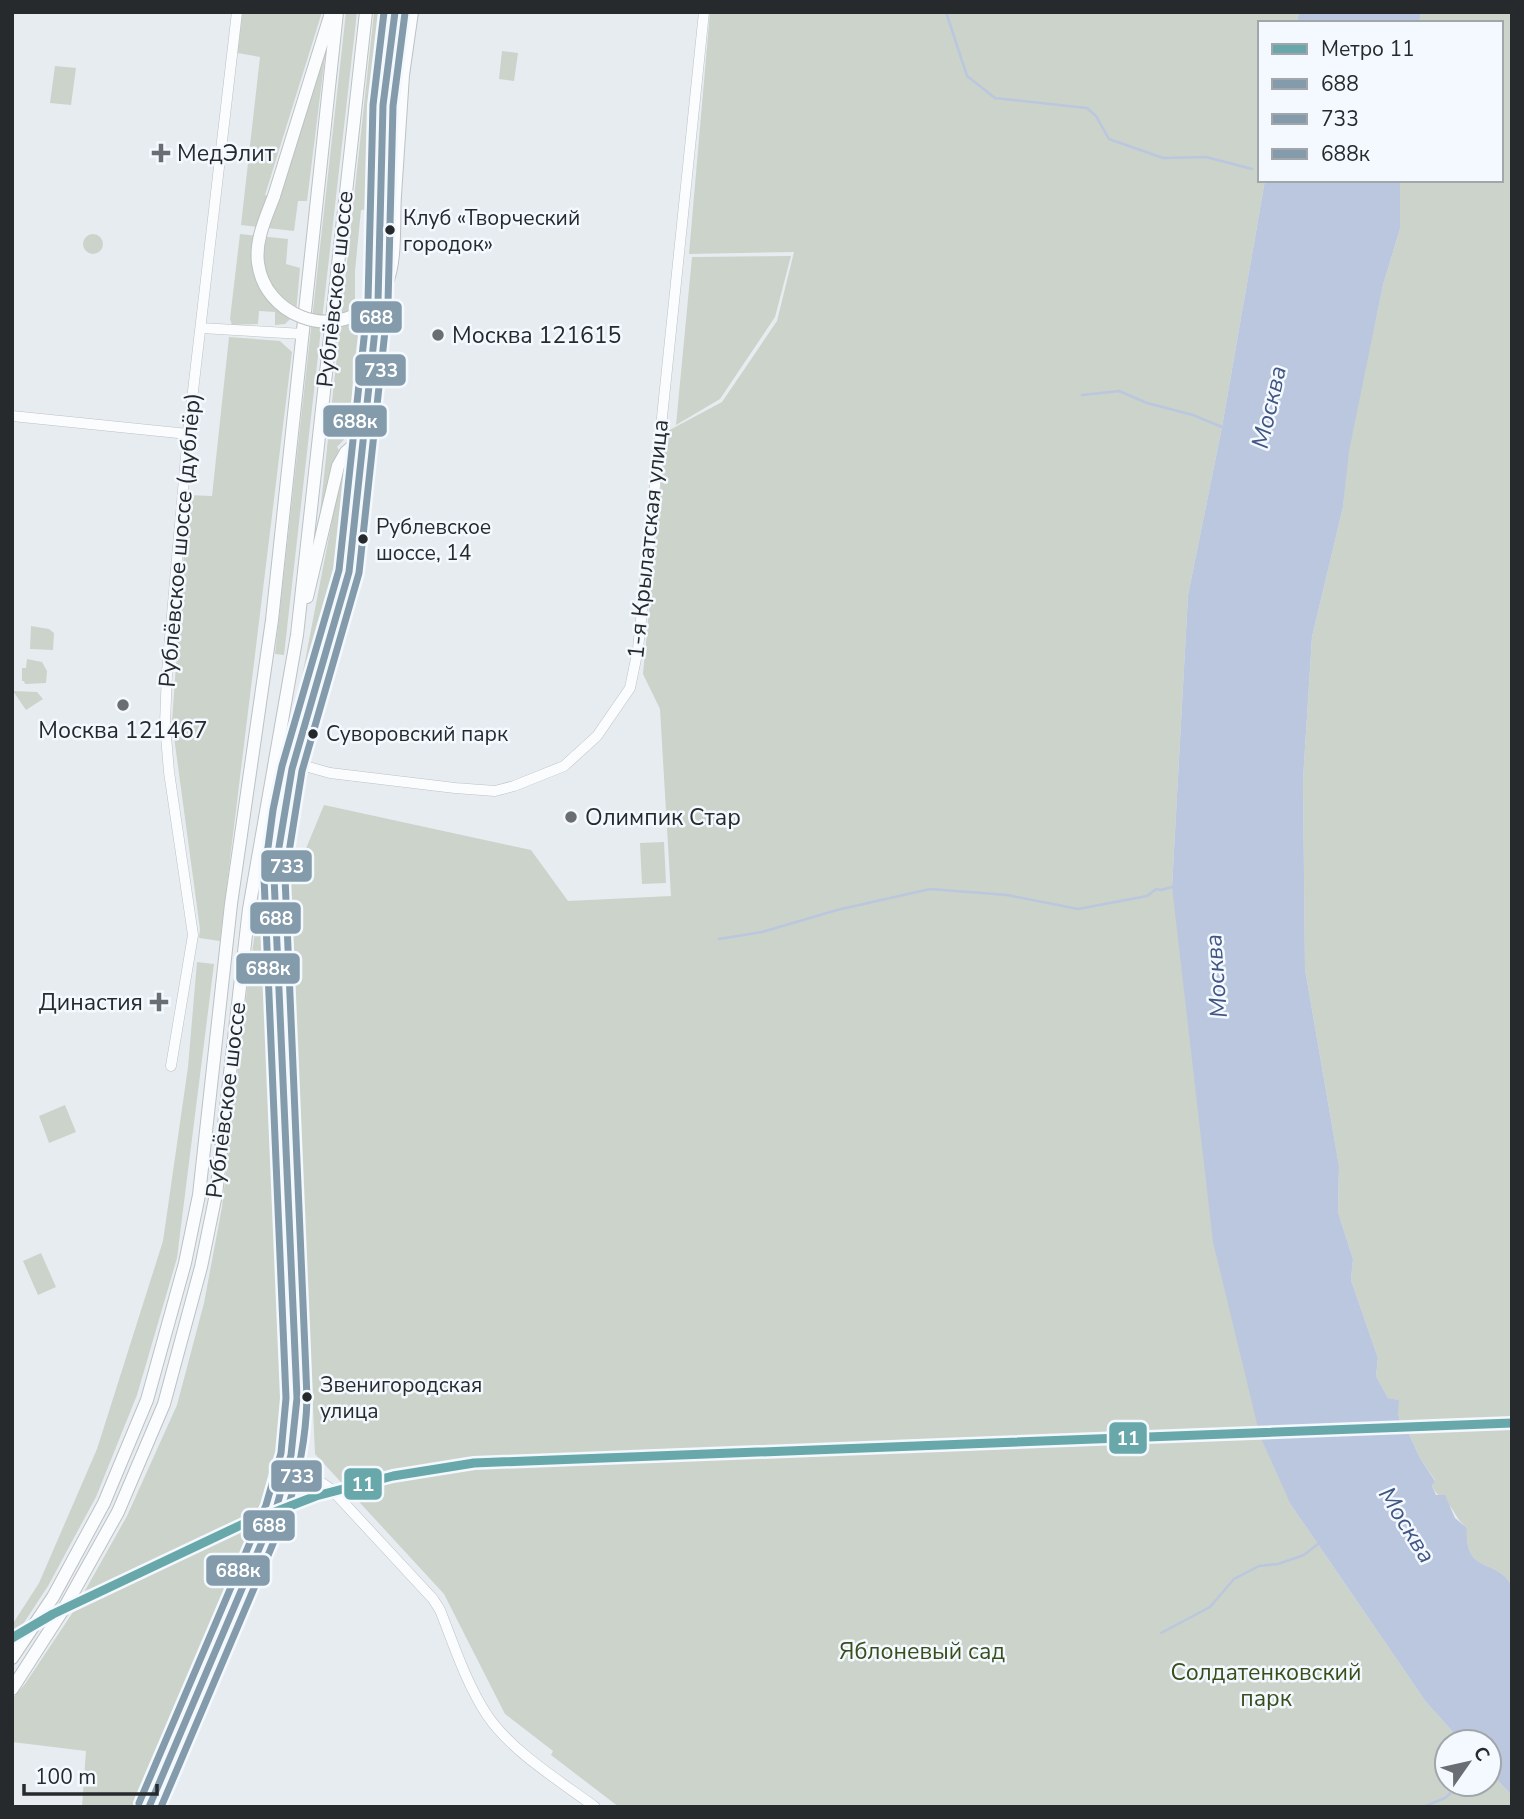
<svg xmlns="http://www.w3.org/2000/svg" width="1524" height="1819" font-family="'Nunito Sans',sans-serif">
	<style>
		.green { fill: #ccd3ca }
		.water { fill: #bbc7de }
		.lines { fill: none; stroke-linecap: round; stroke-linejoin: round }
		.stream { stroke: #bbc7de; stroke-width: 2.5 }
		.minor-casing { stroke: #bdc1c4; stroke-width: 11 }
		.major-casing { stroke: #bdc1c4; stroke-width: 14 }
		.minor { stroke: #fbfcfd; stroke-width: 10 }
		.major { stroke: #fbfcfd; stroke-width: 12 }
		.major-bridge-casing { stroke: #bdc1c4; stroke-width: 14; stroke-linecap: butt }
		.major-bridge { stroke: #fbfcfd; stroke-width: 12 }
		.bus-1-casing { stroke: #f3f9ff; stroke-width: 12 }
		.bus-2-casing { stroke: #f3f9ff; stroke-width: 12 }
		.bus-3-casing { stroke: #f3f9ff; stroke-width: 12 }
		.bus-1 { stroke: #849bab; stroke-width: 7 }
		.bus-2 { stroke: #849bab; stroke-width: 7 }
		.bus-3 { stroke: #849bab; stroke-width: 7 }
		.metro-1-casing { stroke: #f3f9ff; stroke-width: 14 }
		.metro-1 { stroke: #68a8aa; stroke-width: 9 }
		.poi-dot { fill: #6a6e72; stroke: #f3f9ff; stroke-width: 2.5 }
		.bus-dot { fill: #262a2d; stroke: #f3f9ff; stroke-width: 2.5 }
		.labels { text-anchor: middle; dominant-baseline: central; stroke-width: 5; stroke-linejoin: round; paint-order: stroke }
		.bus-label { font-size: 21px; fill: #262a2d; stroke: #f3f9ff; text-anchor: start }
		.poi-label { font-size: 23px; fill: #262a2d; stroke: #f3f9ff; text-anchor: start }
		.street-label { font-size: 23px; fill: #262a2d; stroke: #f3f9ff }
		.park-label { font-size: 23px; fill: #3a4e1c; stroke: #f3f9ff }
		.water-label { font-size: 24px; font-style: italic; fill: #415682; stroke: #f3f9ff }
		.line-badge { stroke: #f3f9ff; stroke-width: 2.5 }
		.badge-label { font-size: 19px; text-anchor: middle; font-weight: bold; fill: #fff }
	</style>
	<rect width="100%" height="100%" fill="#e7ecf1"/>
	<!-- green -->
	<path class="green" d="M 237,12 L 322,12 L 265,195 L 278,200 L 323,56 L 325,56 L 307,201 L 298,201 L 294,231 L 241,225 L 260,57 L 232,52 Z
		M 346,12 L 357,12 L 284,655 L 275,654 Z
		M 374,12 L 383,12 L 373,85 L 369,209 L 361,210 L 355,271 L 355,304 L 360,319 L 353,375 L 351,432 L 337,447 L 339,450 L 332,465 L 317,541 Z
		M 710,12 L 1299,12 L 1297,23 L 1260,23 L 1260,180 L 1265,180 L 1222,427 L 1188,595 L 1172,887 L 1291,1505 L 1426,1702 L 1462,1742 L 1447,1742 L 1447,1784 L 1489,1784 L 1489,1772 L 1509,1792 L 1512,1791 L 1512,1807 L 619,1807 L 551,1755 L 553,1751 L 505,1714 L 444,1594 L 315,1454 L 290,887 L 324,805 L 531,850 L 568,901 L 671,896 L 660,709 L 643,674 L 666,432 L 722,402 L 777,321 L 794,252 L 689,254 Z
		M 1421,12 L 1512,12 L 1512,1586 C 1497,1557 1464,1576 1467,1528 C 1455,1518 1456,1512 1448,1504 C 1441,1497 1436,1495 1432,1486 L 1435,1480 L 1420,1458 L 1407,1430 L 1401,1424 L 1398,1414 L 1398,1400 L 1388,1398 L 1376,1376 L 1378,1358 L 1351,1280 L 1353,1259 L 1338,1212 L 1339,1166 L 1305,969 L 1303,780 L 1312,637 L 1343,507 L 1348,451 L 1383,285 L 1400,229 L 1400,180 L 1501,180 L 1501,23 L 1419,23 Z
		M 502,51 L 518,53 L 514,81 L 499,79 Z
		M 55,66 L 76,68 L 71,105 L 50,103 Z
		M 240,234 L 288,239 L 286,264 L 300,268 L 296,313 L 285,324 L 275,325 L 275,312 L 259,311 L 258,324 L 232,325 L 230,319 Z
		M83 244a10 10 0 1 1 20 0a10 10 0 1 1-20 0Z
		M 791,256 L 775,317 L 720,399 L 676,425 L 692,257 Z
		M 229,337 L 280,341 L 292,352 L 220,941 L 199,938 L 200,929 L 172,722 L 188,495 L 212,496 Z
		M 347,459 L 352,462 L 341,560 L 332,606 L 318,656 L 303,698 L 278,789 L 276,787 L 300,687 L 341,474 Z
		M 31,626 L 49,629 L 54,633 L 53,650 L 30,649 Z
		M 27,659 L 42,662 L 47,671 L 46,683 L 25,684 L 24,681 L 22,681 L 22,668 L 26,668 Z
		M 13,691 L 37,692 L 43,699 L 26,710 Z
		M 664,842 L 666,883 L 642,884 L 640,843 Z
		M 260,906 L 264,906 L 267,908 L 271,955 L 252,953 L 258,909 Z
		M 197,962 L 214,964 L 177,1258 L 137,1395 L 96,1497 L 48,1586 L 12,1641 L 12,1625 L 39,1583 L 97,1449 L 163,1241 L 188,1067 Z
		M 250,964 L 272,966 L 288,1459 L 146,1794 L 130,1807 L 82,1807 L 86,1751 L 12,1742 L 12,1699 L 25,1684 L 73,1612 L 127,1516 L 177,1405 L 204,1303 L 222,1207 Z
		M 65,1105 L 76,1132 L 49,1143 L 39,1116 Z
		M 41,1253 L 56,1287 L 38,1295 L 23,1261 Z"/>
	<!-- water -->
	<path class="water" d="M 1299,12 L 1421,12 L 1419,23 L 1297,23 Z
		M 1265,180 L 1400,180 L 1400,229 L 1383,285 L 1349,451 L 1343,507 L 1312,637 L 1303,780 L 1305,969 L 1339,1166 L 1338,1212 L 1353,1259 L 1351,1280 L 1378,1358 L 1376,1376 L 1388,1398 L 1399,1400 L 1398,1414 L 1401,1424 L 1407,1430 L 1420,1458 L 1435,1481 L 1432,1486 L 1436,1495 L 1445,1495 L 1455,1518 L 1467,1528 C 1464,1576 1497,1557 1512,1586 L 1512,1791 L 1510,1793 L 1489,1772 L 1489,1742 L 1462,1742 L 1426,1702 L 1291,1505 L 1260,1436 L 1213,1242 L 1172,887 L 1188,595 L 1222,427 Z"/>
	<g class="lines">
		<!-- stream -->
		<path class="stream" d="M 946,12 L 967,76 L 995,98 L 1087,108 L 1096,116 L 1109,139 L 1163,158 L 1206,157 L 1252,169
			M 1082,395 L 1119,391 L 1147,403 L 1193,415 L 1222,427
			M 719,939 L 762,932 L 837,910 L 930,889 L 1007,895 L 1078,909 L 1147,896 L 1156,889 L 1161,890 L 1172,887
			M 1161,1633 L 1210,1607 L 1234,1579 L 1259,1566 L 1278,1564 L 1304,1555 L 1318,1544
			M 1423,1807 L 1445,1798 L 1461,1784"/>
		<defs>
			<path id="minor" d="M 201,328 L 303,334
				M 12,416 L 188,434
				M 294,763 L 330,773 L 455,788 L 495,791 L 514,786 L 564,766 L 597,736 L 630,688 L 638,649 L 704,12
				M 171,1066 L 193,935 L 169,772 L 165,724 L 167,672 L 188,434 L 237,12
				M 290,1467 L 311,1475 L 332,1490 L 433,1599 L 440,1610 C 454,1645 466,1683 487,1715 C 511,1751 560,1781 595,1807
				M 149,1807 L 276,1509 C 290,1469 296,1441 297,1398 L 274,877 L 286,795 L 309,707 L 342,603 L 349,572 L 363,437"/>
			<path id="major" d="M 395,195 L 403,75 L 412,12
				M 274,196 L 331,13
				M 307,597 L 338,466 L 346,452 L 363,437 L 378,302 L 383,105 L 395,12
				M 12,1658 L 53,1597 L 104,1503 L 147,1400 L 185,1263 L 199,1195 L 231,904 L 272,620 L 337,12
				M 12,1689 L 66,1605 L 118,1512 L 164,1404 L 201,1267 L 216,1194 L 249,909 L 297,635 L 366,12"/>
		</defs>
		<!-- minor casing -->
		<use href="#minor" class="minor-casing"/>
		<!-- major casing -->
		<use href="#major" class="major-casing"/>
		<!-- minor -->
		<use href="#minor" class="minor"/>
		<!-- major -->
		<use href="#major" class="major"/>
		<defs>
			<path id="major-bridge" d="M 274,196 C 266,217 255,240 258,263 C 265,315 329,340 369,306 C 376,300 382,294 386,285 C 397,259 393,223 395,195"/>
		</defs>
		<!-- major-bridge casing -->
		<use href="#major-bridge" class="major-bridge-casing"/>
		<!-- major-bridge -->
		<use href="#major-bridge" class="major-bridge"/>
		<defs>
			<path id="bus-1" d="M 149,1807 L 276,1509 L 291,1455 L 297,1398 L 274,877 L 292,769 L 349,572 L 378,302 L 383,105 L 395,12"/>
			<path id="bus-2" d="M 161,1807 L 286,1513 C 299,1475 306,1438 307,1398 L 285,877 L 302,771 L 359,573 L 388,303 L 393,106 L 405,13"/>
			<path id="bus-3" d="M 139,1803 L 266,1505 L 281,1453 L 286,1398 L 264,877 L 273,810 L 282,766 L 339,570 L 368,301 L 373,105 L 384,12"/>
		</defs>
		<!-- bus-1 casing -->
		<use href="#bus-1" class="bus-1-casing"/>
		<!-- bus-2 casing -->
		<use href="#bus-2" class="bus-2-casing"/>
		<!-- bus-3 casing -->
		<use href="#bus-3" class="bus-3-casing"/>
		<!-- bus-1 -->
		<use href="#bus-1" class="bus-1"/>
		<!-- bus-2 -->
		<use href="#bus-2" class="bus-2"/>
		<!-- bus-3 -->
		<use href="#bus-3" class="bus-3"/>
		<defs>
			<path id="metro-1" d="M 12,1638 L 53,1614 L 241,1525 L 316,1496 L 393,1476 L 474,1463 L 1512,1423"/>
		</defs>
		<!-- metro-1 casing -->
		<use href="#metro-1" class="metro-1-casing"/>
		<!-- metro-1 -->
		<use href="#metro-1" class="metro-1"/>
	</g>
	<!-- markers -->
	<g class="poi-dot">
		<path d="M157.5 142.5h7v7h7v7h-7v7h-7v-7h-7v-7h7z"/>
		<circle cx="438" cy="335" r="7"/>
		<circle cx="123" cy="705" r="7"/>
		<circle cx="571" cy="817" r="7"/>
		<path d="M155.5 991.5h7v7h7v7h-7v7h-7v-7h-7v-7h7z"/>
	</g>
	<g class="bus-dot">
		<circle cx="390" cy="230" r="6"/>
		<circle cx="363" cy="539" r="6"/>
		<circle cx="313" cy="734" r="6"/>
		<circle cx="307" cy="1397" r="6"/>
	</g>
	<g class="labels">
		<!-- bus labels -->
		<g class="bus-label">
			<text x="403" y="218">Клуб «Творческий<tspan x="403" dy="26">городок»</tspan></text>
			<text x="376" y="527">Рублевское<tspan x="376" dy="26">шоссе, 14</tspan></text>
			<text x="326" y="734">Суворовский парк</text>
			<text x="320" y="1385">Звенигородская<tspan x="320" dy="26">улица</tspan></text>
		</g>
		<!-- poi labels -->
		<g class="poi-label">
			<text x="177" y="153">МедЭлит</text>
			<text x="452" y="335">Москва 121615</text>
			<text x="123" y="730" text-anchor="middle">Москва 121467</text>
			<text x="585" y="817">Олимпик Стар</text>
			<text x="143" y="1002" text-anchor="end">Династия</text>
		</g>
		<!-- street labels -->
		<g class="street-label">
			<text transform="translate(335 289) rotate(-84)">Рублёвское шоссе</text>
			<text transform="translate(648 539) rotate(-84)">1-я Крылатская улица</text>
			<text transform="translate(180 540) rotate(-85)">Рублёвское шоссе (дублёр)</text>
			<text transform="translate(226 1100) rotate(-83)">Рублёвское шоссе</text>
		</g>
		<!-- park labels -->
		<g class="park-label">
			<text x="922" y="1651">Яблоневый сад</text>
			<text x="1266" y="1672">Солдатенковский<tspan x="1266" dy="26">парк</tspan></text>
		</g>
		<!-- water labels -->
		<g class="water-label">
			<text transform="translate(1269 407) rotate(-77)">Москва</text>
			<text transform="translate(1216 976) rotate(-94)">Москва</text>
			<text transform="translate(1407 1525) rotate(58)">Москва</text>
		</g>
	</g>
	<g class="line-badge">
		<rect x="350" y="300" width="53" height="34" rx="7" fill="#849bab"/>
		<rect x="354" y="353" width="53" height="34" rx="7" fill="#849bab"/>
		<rect x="322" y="404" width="66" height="34" rx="7" fill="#849bab"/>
		<rect x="260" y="849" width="53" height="34" rx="7" fill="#849bab"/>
		<rect x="249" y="901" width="53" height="34" rx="7" fill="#849bab"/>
		<rect x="235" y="952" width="66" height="33" rx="7" fill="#849bab"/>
		<rect x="1108" y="1421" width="40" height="34" rx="7" fill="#68a8aa"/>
		<rect x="270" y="1459" width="53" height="34" rx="7" fill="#849bab"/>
		<rect x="343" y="1467" width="40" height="34" rx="7" fill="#68a8aa"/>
		<rect x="242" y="1509" width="54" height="33" rx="7" fill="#849bab"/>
		<rect x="205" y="1554" width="66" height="33" rx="7" fill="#849bab"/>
	</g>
	<g class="badge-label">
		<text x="376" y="324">688</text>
		<text x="381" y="377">733</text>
		<text x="355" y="428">688к</text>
		<text x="287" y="873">733</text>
		<text x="276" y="925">688</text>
		<text x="268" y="975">688к</text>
		<text x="1128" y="1445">11</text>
		<text x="297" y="1483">733</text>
		<text x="363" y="1491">11</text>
		<text x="269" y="1532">688</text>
		<text x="238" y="1577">688к</text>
	</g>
	<!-- border -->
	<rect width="1524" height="1819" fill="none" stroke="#262a2d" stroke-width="28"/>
	<!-- legend -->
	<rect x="1258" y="21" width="245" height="161" fill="#f3f9ff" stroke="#a1a6ab" stroke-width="2"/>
	<rect x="1272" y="44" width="35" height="10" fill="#68a8aa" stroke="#a1a6ab" stroke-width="2"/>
	<text x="1321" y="56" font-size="21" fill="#262a2d">Метро 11</text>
	<rect x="1272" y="79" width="35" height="10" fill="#849bab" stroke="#a1a6ab" stroke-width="2"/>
	<text x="1321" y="91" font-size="21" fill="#262a2d">688</text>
	<rect x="1272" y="114" width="35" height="10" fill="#849bab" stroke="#a1a6ab" stroke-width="2"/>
	<text x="1321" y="126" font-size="21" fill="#262a2d">733</text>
	<rect x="1272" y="149" width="35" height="10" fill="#849bab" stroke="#a1a6ab" stroke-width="2"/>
	<text x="1321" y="161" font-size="21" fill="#262a2d">688к</text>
	<!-- north arrow -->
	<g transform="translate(1468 1763) rotate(56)"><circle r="33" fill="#f3f9ff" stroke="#a1a6ab" stroke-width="2"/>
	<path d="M0-5L12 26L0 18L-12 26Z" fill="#6a6e72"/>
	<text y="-10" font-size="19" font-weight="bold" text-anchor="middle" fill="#262a2d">С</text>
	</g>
	<!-- scale -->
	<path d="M24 1784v10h133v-10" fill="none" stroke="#262a2d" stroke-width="3.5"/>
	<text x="35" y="1784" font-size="21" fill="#262a2d" stroke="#f3f9ff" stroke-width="5" paint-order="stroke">100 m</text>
</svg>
